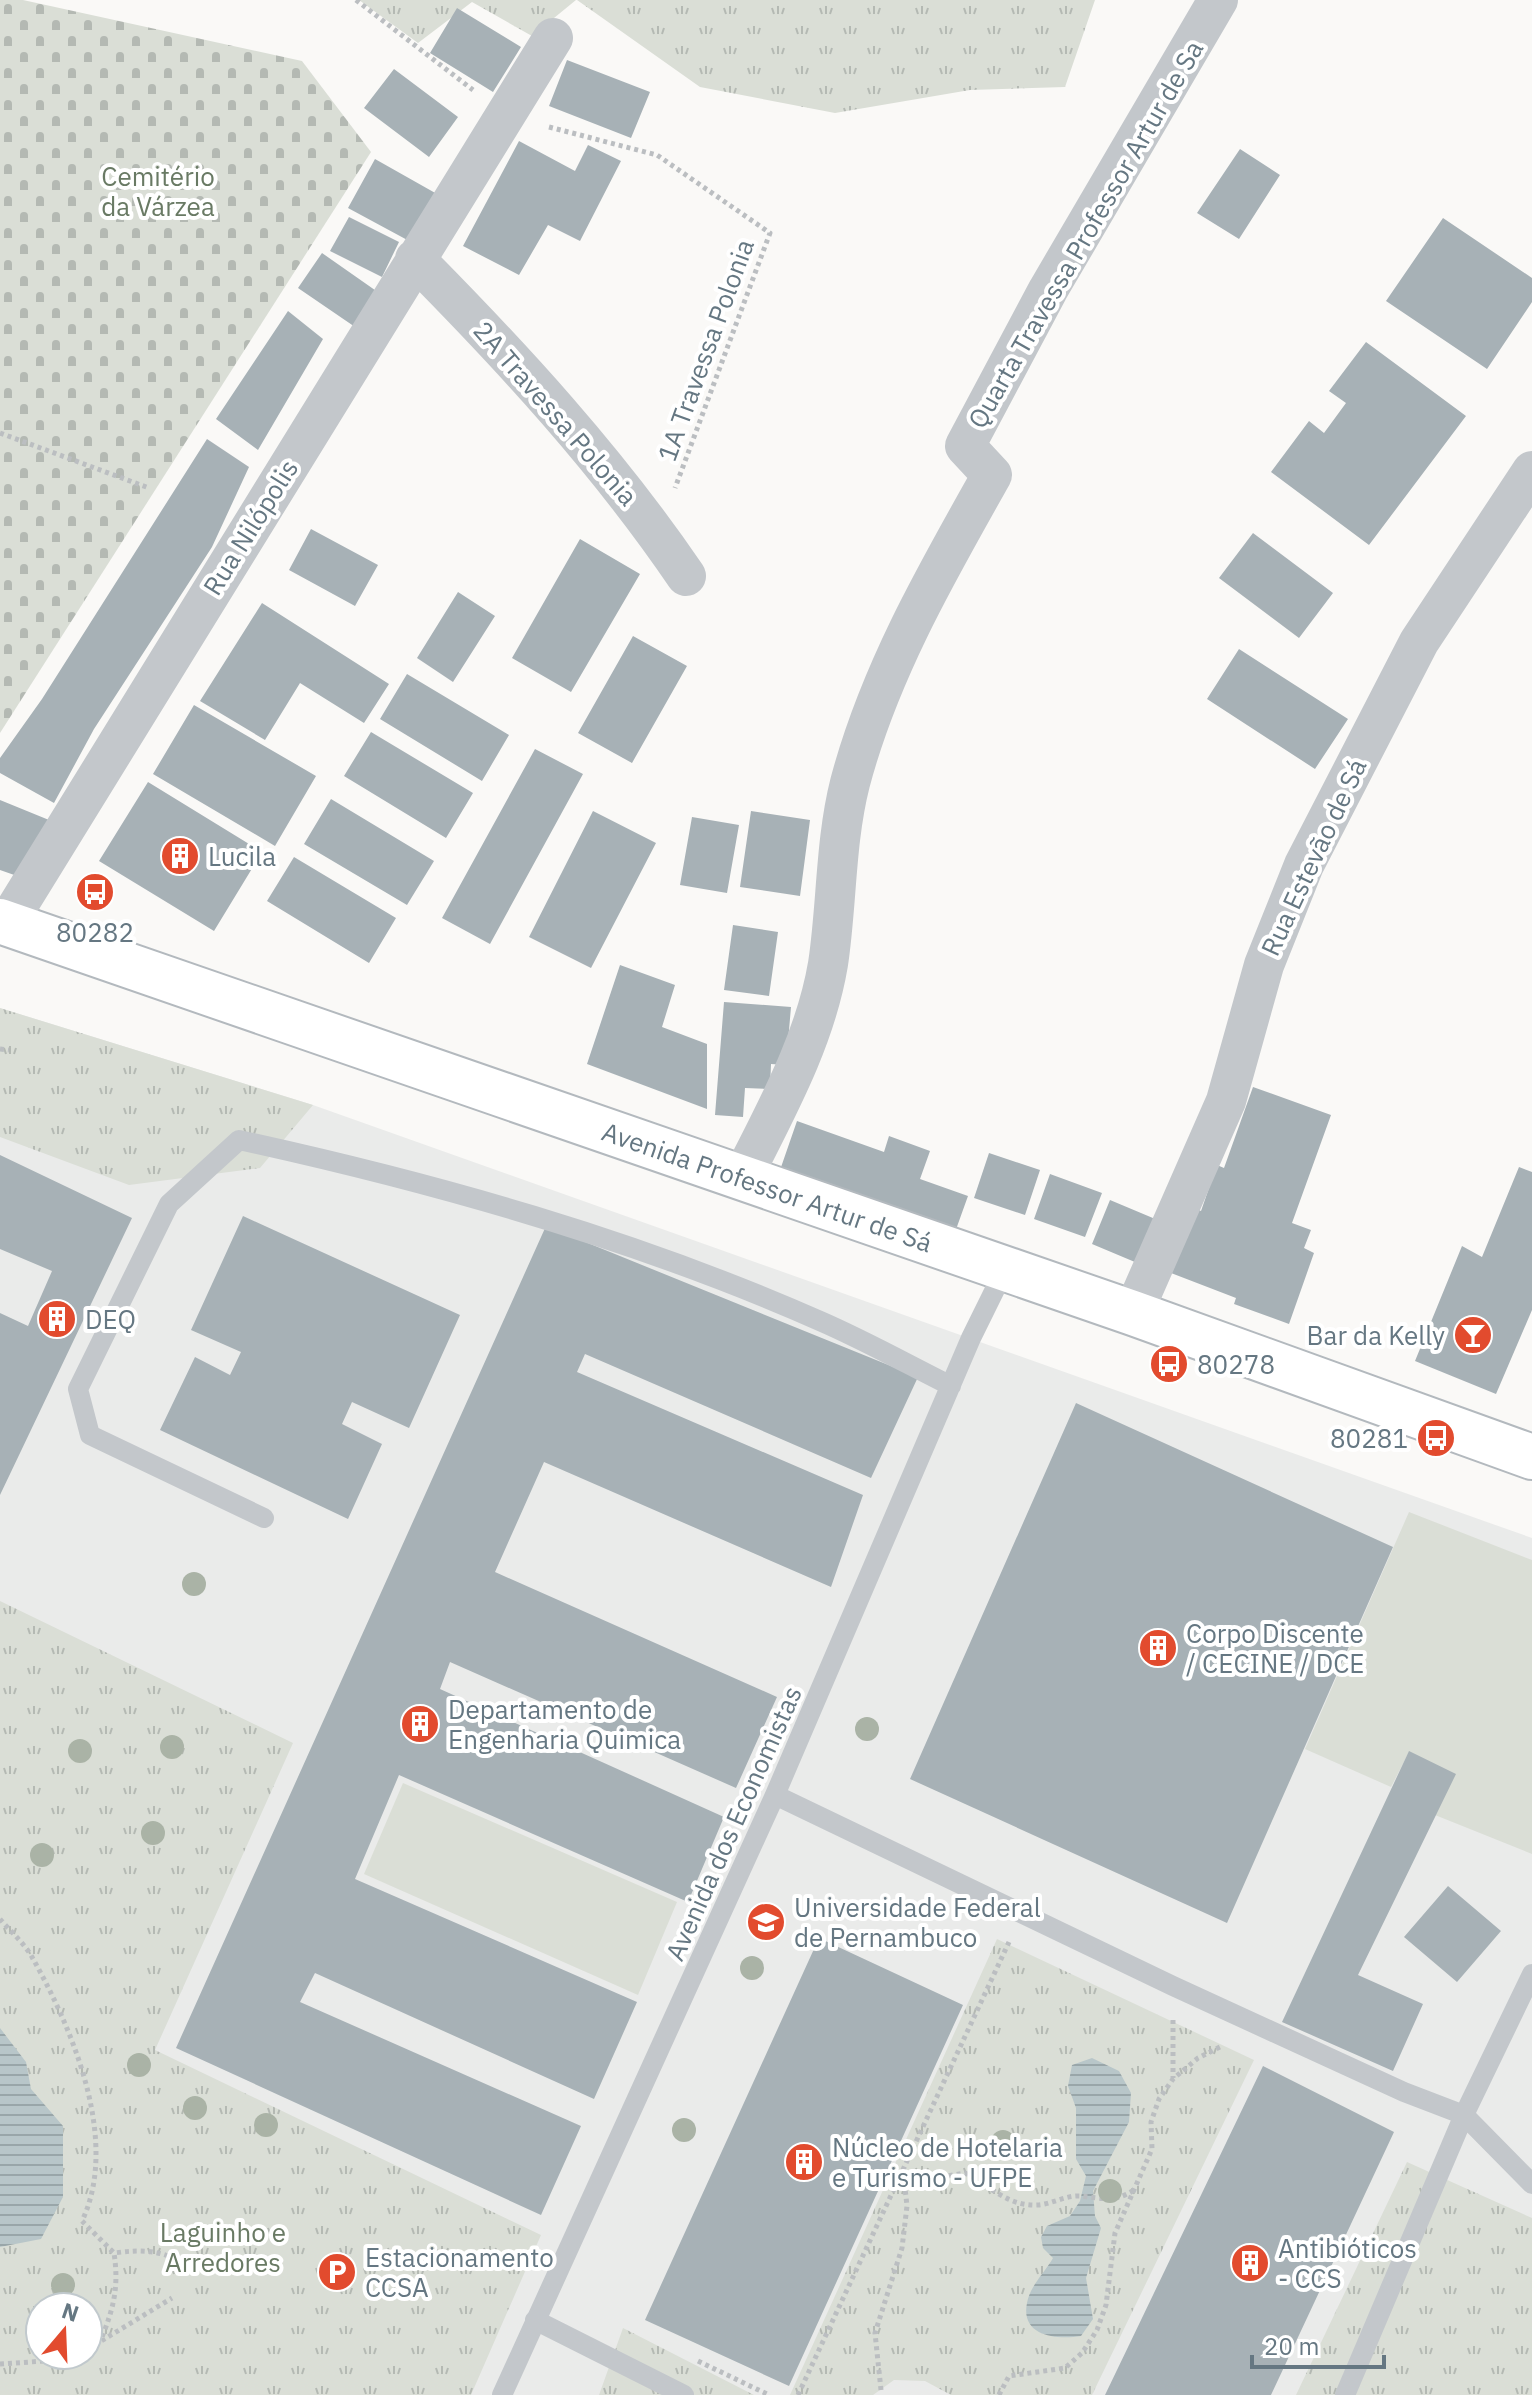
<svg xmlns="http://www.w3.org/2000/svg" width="1532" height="2395" font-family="'IBM Plex Sans',sans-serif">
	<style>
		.built { fill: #eaebea; fill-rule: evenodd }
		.grass { fill: url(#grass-tufts); fill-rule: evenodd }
		.cemetery { fill: url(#cemetery-stones) }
		.garden { fill: #daded6 }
		.water { fill: url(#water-rules) }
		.building { fill: #a7b1b6 }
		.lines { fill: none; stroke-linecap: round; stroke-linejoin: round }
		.secondary-casing { stroke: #b3b9be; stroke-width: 48 }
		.path { stroke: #bbbec1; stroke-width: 5; stroke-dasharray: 4 4; stroke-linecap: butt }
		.lane { stroke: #c3c7cb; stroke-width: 20 }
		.street { stroke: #c3c7cb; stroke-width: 40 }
		.secondary { stroke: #fff; stroke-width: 44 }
		.tree { fill: #aab3a6 }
		.labels { text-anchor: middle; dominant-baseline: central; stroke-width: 8; stroke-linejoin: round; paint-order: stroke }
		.park-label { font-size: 26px; fill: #697a64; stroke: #fff }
		.street-label { font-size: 26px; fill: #657782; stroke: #fff }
		.poi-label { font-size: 26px; fill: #657782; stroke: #fff; text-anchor: start }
	</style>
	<defs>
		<pattern id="grass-tufts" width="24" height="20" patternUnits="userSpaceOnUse" patternTransform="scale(2)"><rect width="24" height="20" fill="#daded6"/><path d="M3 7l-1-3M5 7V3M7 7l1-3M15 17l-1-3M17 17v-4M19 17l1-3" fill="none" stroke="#b4b9b3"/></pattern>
		<pattern id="cemetery-stones" width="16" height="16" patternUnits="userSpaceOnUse" patternTransform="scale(2)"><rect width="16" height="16" fill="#daded6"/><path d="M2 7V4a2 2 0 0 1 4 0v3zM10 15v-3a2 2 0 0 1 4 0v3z" fill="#b4b9b3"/></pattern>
		<pattern id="water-rules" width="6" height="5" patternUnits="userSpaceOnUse" patternTransform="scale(2)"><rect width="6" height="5" fill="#b8c6c9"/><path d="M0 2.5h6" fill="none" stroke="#99a6a9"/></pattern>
	</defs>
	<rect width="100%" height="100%" fill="#faf9f7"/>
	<!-- built -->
	<path class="built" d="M 0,1008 L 313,1105 L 1532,1538 L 1532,2395 L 0,2395 ZM 40,2307 L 88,2307 L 88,2355 L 40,2355 Z"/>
	<!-- grass -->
	<path class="grass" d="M 359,0 L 576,0 L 532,36 L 472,2 L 418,43 Z
		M 577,0 L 1095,0 L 1065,87 L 970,90 L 835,113 L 700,87 Z
		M 0,1008 L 313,1105 L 260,1168 L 129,1185 L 0,1137 Z
		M 0,1601 L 293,1743 L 155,2050 L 541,2235 L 471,2395 L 0,2395 ZM 40,2307 L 88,2307 L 88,2355 L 40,2355 Z
		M 997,1939 L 1254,2060 L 1092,2395 L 951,2395 L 925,2381 L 894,2380 L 873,2395 L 790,2395 Z
		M 1407,2162 L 1532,2218 L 1532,2395 L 1296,2395 Z
		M 623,2328 L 754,2395 L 599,2395 Z"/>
	<!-- cemetery -->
	<path class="cemetery" d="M 0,0 L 23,0 L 302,61 L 371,152 L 0,733 Z"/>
	<!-- garden -->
	<path class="garden" d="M 1409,1512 L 1532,1560 L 1532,1854 L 1435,1815 L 1409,1752 L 1391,1787 L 1305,1749 Z
		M 403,1783 L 677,1902 L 638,1995 L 364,1874 Z"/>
	<!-- water -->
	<path class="water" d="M 0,2028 L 26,2062 L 31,2089 L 63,2126 L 63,2197 L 41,2239 L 0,2247 Z
		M 1092,2058 L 1119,2071 L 1131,2093 L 1129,2122 L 1093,2191 L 1095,2216 L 1101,2228 L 1086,2278 L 1093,2319 L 1081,2336 C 1058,2340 1020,2337 1027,2303 C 1030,2286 1045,2272 1053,2258 L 1043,2248 L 1041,2237 L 1047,2226 L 1070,2216 L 1080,2201 L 1086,2176 L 1076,2159 L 1076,2108 L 1068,2086 L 1072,2065 Z"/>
	<!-- building -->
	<path class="building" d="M 457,8 L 521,47 L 493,92 L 430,53 Z
		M 567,60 L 650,92 L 631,138 L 549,106 Z
		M 394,69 L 458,117 L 429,157 L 364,108 Z
		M 519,141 L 575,171 L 588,145 L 621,161 L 580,241 L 548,225 L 519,275 L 463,246 Z
		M 1240,149 L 1280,175 L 1239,239 L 1197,213 Z
		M 375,159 L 437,194 L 411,242 L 348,208 Z
		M 349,217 L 399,242 L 382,277 L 330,251 Z
		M 1443,218 L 1532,278 L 1532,302 L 1487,369 L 1386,301 Z
		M 322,253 L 382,295 L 358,329 L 298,288 Z
		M 288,311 L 323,339 L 258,450 L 216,419 Z
		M 1366,342 L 1466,416 L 1369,545 L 1271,472 L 1309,421 L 1324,433 L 1346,403 L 1329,391 Z
		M 207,439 L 249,467 L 212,547 L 94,729 L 54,803 L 0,773 L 0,758 L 42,699 Z
		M 311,529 L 378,565 L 355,606 L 289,570 Z
		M 1253,533 L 1333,593 L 1299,638 L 1219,578 Z
		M 580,539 L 640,574 L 571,692 L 512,658 Z
		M 458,592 L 495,616 L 453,682 L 417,658 Z
		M 262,603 L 389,684 L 364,723 L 300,683 L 265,740 L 200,701 Z
		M 633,636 L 687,666 L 632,763 L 578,733 Z
		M 1239,649 L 1348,719 L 1315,769 L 1207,699 Z
		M 407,674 L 509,735 L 482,781 L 380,719 Z
		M 194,705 L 316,776 L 275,846 L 153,774 Z
		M 371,732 L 473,793 L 446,838 L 344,776 Z
		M 535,749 L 583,774 L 490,944 L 442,918 Z
		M 148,782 L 262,852 L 214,931 L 99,861 Z
		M 331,799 L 434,861 L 407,905 L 304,844 Z
		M 0,800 L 49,820 L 20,877 L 0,870 Z
		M 593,811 L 656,843 L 591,968 L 529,937 Z
		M 751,811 L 810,820 L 800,896 L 740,887 Z
		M 692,817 L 739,825 L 727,893 L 680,885 Z
		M 294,857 L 396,918 L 369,963 L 267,901 Z
		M 733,925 L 778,932 L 769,996 L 724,990 Z
		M 620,965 L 675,985 L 662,1027 L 707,1044 L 707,1109 L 587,1064 Z
		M 724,1002 L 791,1007 L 786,1065 L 771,1064 L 770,1089 L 745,1088 L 743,1117 L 715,1115 Z
		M 1253,1087 L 1331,1115 L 1292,1223 L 1311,1230 L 1304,1248 L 1314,1253 L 1289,1324 L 1234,1304 L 1236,1298 L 1171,1273 L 1195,1208 L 1201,1211 L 1217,1165 L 1224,1168 Z
		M 797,1121 L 884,1152 L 889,1136 L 930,1151 L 920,1179 L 968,1196 L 954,1235 L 779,1173 Z
		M 989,1153 L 1040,1170 L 1025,1215 L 974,1198 Z
		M 0,1155 L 132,1218 L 0,1495 L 0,1313 L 28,1326 L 52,1271 L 0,1249 Z
		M 1519,1167 L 1532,1172 L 1532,1310 L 1496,1394 L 1415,1361 L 1462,1246 L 1482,1257 Z
		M 1050,1174 L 1102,1193 L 1085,1237 L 1034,1219 Z
		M 1110,1200 L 1160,1221 L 1142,1265 L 1092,1244 Z
		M 243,1216 L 460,1315 L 409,1428 L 352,1402 L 342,1424 L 382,1444 L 348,1519 L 160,1430 L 195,1357 L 230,1375 L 241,1352 L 191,1330 Z
		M 546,1226 L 918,1377 L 871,1478 L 585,1354 L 577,1372 L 863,1495 L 831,1587 L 544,1462 L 495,1572 L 777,1697 L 736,1788 L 450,1662 L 440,1689 L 724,1817 L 688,1902 L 399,1775 L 355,1879 L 637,2002 L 594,2099 L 315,1973 L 300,2002 L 581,2126 L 541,2215 L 176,2048 Z
		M 1076,1403 L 1393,1547 L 1227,1923 L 910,1779 Z
		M 1409,1751 L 1456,1774 L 1358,1975 L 1423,2004 L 1393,2071 L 1282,2022 Z
		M 1448,1886 L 1501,1931 L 1457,1982 L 1404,1937 Z
		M 819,1938 L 963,2005 L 789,2386 L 645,2320 Z
		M 1263,2066 L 1394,2132 L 1271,2395 L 1105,2395 Z"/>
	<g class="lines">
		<defs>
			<g id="secondary">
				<path id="s1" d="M 0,921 L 1133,1313 L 1532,1457"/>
			</g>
		</defs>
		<!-- secondary casing -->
		<use href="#secondary" class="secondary-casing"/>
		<!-- path -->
		<path class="path" d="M 356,0 L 473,90
			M 549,127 L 657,155 L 770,233 L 675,488
			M 0,433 L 149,488
			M 0,1049 L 9,1050
			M 0,1919 C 10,1931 24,1943 32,1957 C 73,2030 120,2141 82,2221 L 114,2253 C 143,2249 163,2250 188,2266
			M 1173,2020 L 1173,2078
			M 102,2337 C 114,2307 119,2286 114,2253
			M 88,2349 L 172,2298
			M 698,2361 L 769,2395
			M 0,2364 L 75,2359 L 81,2355
			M 881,2390 L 875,2333 L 902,2248 L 907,2206 L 903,2170 L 935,2178 L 965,2173 C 989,2185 1008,2207 1038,2205 C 1052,2204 1066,2195 1081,2196 C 1103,2198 1114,2203 1134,2190
			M 798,2395 L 1009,1942
			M 999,2395 L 1009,2376 L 1065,2368 L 1082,2353 L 1097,2330 L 1106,2305 L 1115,2233 L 1152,2149 L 1151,2122 L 1159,2099 L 1173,2079 L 1198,2058 L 1222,2046"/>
		<!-- lane -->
		<path class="lane" d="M 264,1518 L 90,1435 L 78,1389 L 169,1204 L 239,1140 C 436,1183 635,1239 820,1321 C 864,1340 907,1364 951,1386
			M 775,1795 L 1173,1986 L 1404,2092 L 1464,2115 L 1532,2184
			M 535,2320 L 684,2395
			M 502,2395 L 775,1795 L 971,1338 L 1005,1269
			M 1345,2395 L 1464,2115 L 1532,1974"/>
		<!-- street -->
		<path class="street" d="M 415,259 C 513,358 607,460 686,576
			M 7,923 L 553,38
			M 742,1178 C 776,1110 815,1041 828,964 C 837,905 835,842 850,783 C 879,673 936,574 992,475 L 965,446 L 1048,290 L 1218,0
			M 1133,1313 L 1226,1101 L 1264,965 L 1304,865 L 1419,642 L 1532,471"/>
		<!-- secondary -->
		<use href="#secondary" class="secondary"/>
	</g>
	<!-- trees -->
	<g class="tree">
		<circle cx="194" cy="1584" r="12"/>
		<circle cx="867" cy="1729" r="12"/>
		<circle cx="172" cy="1747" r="12"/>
		<circle cx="80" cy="1751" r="12"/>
		<circle cx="153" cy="1833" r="12"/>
		<circle cx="42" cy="1855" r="12"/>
		<circle cx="752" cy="1968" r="12"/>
		<circle cx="139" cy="2065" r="12"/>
		<circle cx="195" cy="2108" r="12"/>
		<circle cx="266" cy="2125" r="12"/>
		<circle cx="684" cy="2130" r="12"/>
		<circle cx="1003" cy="2142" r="12"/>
		<circle cx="1110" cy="2191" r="12"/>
		<circle cx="63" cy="2285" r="12"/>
	</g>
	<!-- icons -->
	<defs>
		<symbol id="building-disc" viewBox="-11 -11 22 22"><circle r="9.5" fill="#e24b2e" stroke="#fff"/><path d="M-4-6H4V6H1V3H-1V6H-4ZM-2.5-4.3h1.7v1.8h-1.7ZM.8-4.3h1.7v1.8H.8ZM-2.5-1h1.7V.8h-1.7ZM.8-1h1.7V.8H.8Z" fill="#fff"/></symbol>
		<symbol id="bus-disc" viewBox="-11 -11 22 22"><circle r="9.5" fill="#e24b2e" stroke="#fff"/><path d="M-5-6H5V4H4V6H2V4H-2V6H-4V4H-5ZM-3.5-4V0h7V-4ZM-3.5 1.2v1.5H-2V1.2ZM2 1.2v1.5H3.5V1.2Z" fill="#fff"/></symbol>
		<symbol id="bar-disc" viewBox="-11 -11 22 22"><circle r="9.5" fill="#e24b2e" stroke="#fff"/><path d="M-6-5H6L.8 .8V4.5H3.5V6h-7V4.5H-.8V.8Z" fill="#fff"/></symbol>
		<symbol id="university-disc" viewBox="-11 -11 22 22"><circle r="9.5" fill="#e24b2e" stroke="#fff"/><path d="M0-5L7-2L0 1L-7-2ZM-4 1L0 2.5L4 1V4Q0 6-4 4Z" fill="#fff"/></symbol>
		<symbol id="parking-disc" viewBox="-11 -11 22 22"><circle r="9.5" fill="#e24b2e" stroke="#fff"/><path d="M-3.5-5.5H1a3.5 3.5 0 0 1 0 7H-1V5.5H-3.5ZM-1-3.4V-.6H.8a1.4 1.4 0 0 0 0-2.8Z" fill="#fff"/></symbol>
	</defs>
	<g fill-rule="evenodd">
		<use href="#building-disc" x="158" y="834" width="44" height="44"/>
		<use href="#bus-disc" x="73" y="870" width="44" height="44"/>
		<use href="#building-disc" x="35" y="1297" width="44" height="44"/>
		<use href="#bar-disc" x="1451" y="1313" width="44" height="44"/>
		<use href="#bus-disc" x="1147" y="1342" width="44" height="44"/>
		<use href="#bus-disc" x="1414" y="1416" width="44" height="44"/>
		<use href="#building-disc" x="1136" y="1626" width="44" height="44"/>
		<use href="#building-disc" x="398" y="1702" width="44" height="44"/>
		<use href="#university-disc" x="744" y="1900" width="44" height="44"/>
		<use href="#building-disc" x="782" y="2140" width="44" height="44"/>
		<use href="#building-disc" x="1228" y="2241" width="44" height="44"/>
		<use href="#parking-disc" x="315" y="2250" width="44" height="44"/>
	</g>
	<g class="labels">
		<!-- park labels -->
		<g class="park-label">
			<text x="158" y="176">Cemitério<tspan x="158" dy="30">da Várzea</tspan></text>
			<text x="223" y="2232">Laguinho e<tspan x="223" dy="30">Arredores</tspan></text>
		</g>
		<!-- street labels -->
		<g class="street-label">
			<text transform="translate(1085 234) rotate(-60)">Quarta Travessa Professor Artur de Sa</text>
			<text transform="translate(705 350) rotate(-70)">1A Travessa Polonia</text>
			<text transform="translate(556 413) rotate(49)">2A Travessa Polonia</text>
			<text transform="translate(250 527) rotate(-58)">Rua Nilópolis</text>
			<text transform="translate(1313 857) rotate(-65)">Rua Estevão de Sá</text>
			<text stroke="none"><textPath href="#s1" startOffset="812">Avenida Professor Artur de Sá</textPath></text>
			<text transform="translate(733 1823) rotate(-66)">Avenida dos Economistas</text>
		</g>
		<!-- poi labels -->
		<g class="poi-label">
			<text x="208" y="856">Lucila</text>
			<text x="95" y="932" text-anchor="middle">80282</text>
			<text x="85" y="1319">DEQ</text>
			<text x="1445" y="1335" text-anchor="end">Bar da Kelly</text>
			<text x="1197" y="1364">80278</text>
			<text x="1408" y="1438" text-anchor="end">80281</text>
			<text x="1186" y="1633">Corpo Discente<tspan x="1186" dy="30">/ CECINE / DCE</tspan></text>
			<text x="448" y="1709">Departamento de<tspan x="448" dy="30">Engenharia Quimica</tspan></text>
			<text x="794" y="1907">Universidade Federal<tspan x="794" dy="30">de Pernambuco</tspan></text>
			<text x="832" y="2147">Núcleo de Hotelaria<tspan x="832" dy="30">e Turismo - UFPE</tspan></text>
			<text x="1278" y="2248">Antibióticos<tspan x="1278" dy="30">- CCS</tspan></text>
			<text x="365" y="2257">Estacionamento<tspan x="365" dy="30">CCSA</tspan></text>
		</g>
	</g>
	<!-- north arrow -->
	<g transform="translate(64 2331) rotate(19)"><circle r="38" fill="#ffffff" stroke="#c1c9cd" stroke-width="2"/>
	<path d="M0-6L14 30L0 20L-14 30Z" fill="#e24b2e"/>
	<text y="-12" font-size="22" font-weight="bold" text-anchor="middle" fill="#657782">N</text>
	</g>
	<!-- scale -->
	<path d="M1252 2355v12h132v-12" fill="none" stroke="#657782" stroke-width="4"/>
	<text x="1264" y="2355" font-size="24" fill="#657782" stroke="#ffffff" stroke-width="6" paint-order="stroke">20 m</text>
</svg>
